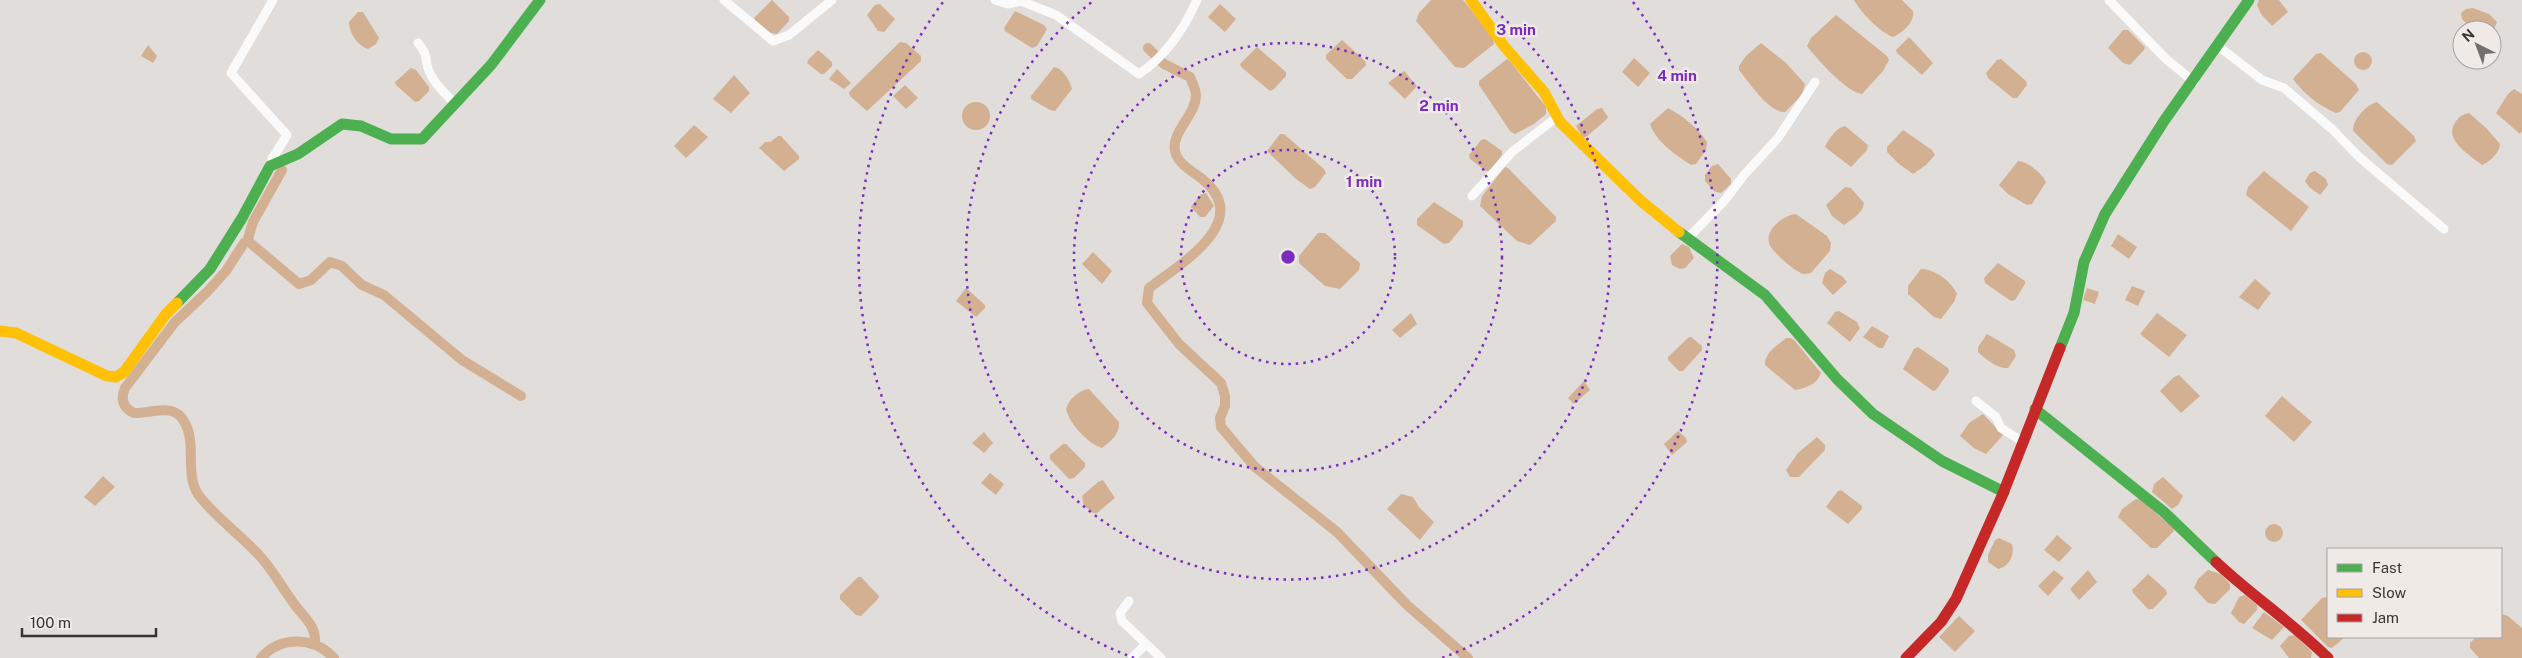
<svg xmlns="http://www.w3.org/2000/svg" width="2522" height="658" font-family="'Public Sans',sans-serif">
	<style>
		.water { fill: #d3b092 }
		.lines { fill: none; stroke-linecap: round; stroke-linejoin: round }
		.canal { stroke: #d3b092; stroke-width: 10 }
		.street { stroke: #fafafa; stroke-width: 9 }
		.fast { stroke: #4caf50; stroke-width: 11 }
		.slow { stroke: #ffc107; stroke-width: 11 }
		.jam { stroke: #c62828; stroke-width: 11 }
		.ring { fill: none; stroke: #7b2cbf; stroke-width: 2.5; stroke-dasharray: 2.5 5 }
		.centre { fill: #7b2cbf; stroke: #efeae6; stroke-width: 2.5 }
		.ring-label { font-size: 15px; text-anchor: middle; font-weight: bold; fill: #7b2cbf; stroke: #efeae6; stroke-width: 5; stroke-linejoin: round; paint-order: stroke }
	</style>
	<rect width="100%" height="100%" fill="#e0dddb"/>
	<!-- water -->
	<path class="water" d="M 772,0 L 789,17 L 789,21 L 777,34 C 769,34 757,26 754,18 Z
		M 1431,0 L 1463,0 L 1493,37 L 1494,44 L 1464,68 L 1455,67 L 1416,21 L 1419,13 Z
		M 1854,0 L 1902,0 L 1913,11 C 1915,22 1903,32 1893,37 C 1880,32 1861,13 1854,0 Z
		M 2259,0 L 2279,0 L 2288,12 L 2272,26 L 2261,14 L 2257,5 Z
		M 880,4 L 895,19 L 884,32 L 878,31 L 867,15 L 875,5 Z
		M 1220,4 L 1236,19 L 1225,32 L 1208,17 Z
		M 2473,8 L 2489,14 L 2497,22 L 2492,34 L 2492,30 L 2473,30 L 2462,19 L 2461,13 L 2466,9 Z
		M 1015,11 L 1044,25 L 1047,29 L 1037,46 L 1032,48 L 1005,31 L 1004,28 Z
		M 358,12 L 363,12 L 379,38 L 376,44 L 368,49 C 358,46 349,33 349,22 Z
		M 1836,15 L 1887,56 L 1889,60 L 1883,71 L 1862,94 C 1846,92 1817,59 1807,46 L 1811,38 Z
		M 2123,30 L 2128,30 L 2145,47 L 2144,50 L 2130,65 L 2123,63 L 2108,48 Z
		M 1909,37 L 1933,63 L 1922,75 L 1897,53 L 1896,50 Z
		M 1342,40 L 1365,61 L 1366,65 L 1352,79 L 1347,79 L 1326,59 L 1326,55 Z
		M 900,42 L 906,43 L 921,56 L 921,61 L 867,111 L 850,96 L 849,92 Z
		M 1761,43 L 1786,63 L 1805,84 L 1802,95 L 1785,112 C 1769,113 1749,82 1739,70 L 1739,66 L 1746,56 Z
		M 148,45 L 157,56 L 153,63 L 141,56 Z
		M 1257,47 L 1286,72 L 1286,76 L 1274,89 L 1270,91 L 1241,67 L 1240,64 Z
		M 818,50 L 832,62 L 832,66 L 824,74 L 821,74 L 807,63 L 808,60 Z
		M2354 61a9 9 0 1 1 18 0a9 9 0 1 1-18 0Z
		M 2321,53 L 2356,84 L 2359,90 L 2340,112 L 2336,113 C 2318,105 2305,95 2293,79 L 2316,54 Z
		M 1634,58 L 1650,73 L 1638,87 L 1622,72 Z
		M 1507,59 L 1510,61 L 1546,107 L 1546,114 L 1534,124 L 1515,134 L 1510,131 L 1479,85 L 1479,81 Z
		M 2001,59 L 2026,81 L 2027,85 L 2017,98 L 2013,98 L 1988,78 L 1986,73 L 1997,60 Z
		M 1054,67 C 1063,68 1070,81 1072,89 L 1055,111 L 1050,110 L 1031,99 L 1031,96 Z
		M 411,68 L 416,70 L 429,87 L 429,91 L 419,101 L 415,102 L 396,85 L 395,82 Z
		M 837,69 L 851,83 L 844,89 L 829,79 Z
		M 1404,71 L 1417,86 L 1405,99 L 1388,83 Z
		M 734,75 L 750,93 L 731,113 L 713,99 Z
		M 905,85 L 918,98 L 906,109 L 893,96 Z
		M 2514,89 L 2522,94 L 2522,131 L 2520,134 L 2496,113 L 2508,94 Z
		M 2377,102 L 2414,136 L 2416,141 L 2392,165 L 2387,164 L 2353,131 C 2353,119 2366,105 2377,102 Z
		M962 116a14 14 0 1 1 28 0a14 14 0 1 1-28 0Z
		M 1602,108 L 1608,117 L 1606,120 L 1586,137 L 1582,137 L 1576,126 L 1597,109 Z
		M 1668,108 C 1683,116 1697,127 1707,142 L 1706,150 L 1696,164 L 1691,165 C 1676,155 1656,142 1650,124 Z
		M 2469,113 L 2486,128 L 2500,144 C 2500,152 2489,163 2482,165 C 2471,156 2445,141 2454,125 C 2457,118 2461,115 2469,113 Z
		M 694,125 L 708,137 L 686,158 L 674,146 Z
		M 1845,126 L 1868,145 L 1867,150 L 1851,167 L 1825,147 C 1829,138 1836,128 1845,126 Z
		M 1903,130 L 1932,150 L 1935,155 L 1926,165 L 1913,174 L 1899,164 L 1887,152 L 1887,147 Z
		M 1280,134 L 1284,134 L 1324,169 L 1326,173 L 1315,187 L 1310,189 L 1296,179 L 1267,151 Z
		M 778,136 L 781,136 L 799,156 L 799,159 L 784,171 L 759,148 L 765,142 L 770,142 Z
		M 1485,139 L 1502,151 L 1502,155 L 1490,171 L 1486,171 L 1470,159 L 1469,155 L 1481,140 Z
		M 2018,161 C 2028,162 2042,173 2046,182 L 2032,204 L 2027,205 L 2008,194 L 1999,185 Z
		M 1718,164 L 1731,179 L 1731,184 L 1721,193 L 1714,191 L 1705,181 L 1705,175 L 1712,166 Z
		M 1505,167 L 1508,168 L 1556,217 L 1556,221 L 1530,245 L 1517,241 L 1480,206 L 1482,196 Z
		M 2264,171 L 2309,207 L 2291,231 L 2246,195 L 2248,187 Z
		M 2315,171 L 2326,179 L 2328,185 L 2320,195 L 2309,187 L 2305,181 L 2310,173 Z
		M 1845,187 L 1851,188 L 1864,203 C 1863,213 1851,220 1844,225 L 1832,216 L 1826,205 Z
		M 1206,193 L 1214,206 L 1205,217 L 1200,217 L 1191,207 L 1200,195 Z
		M 1434,202 L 1463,221 L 1463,226 L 1449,243 L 1444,244 L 1417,225 L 1417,219 Z
		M 1796,214 L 1827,236 L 1831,243 L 1830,251 L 1811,273 C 1809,273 1806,274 1804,274 C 1796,273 1770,250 1769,243 C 1765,229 1784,215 1796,214 Z
		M 1318,233 L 1325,233 L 1360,263 L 1359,270 L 1340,289 L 1325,286 L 1299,263 L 1299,256 Z
		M 2118,234 L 2137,247 L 2129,259 L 2111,246 Z
		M 1682,244 L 1689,247 L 1694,258 L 1685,268 L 1680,269 L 1672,265 L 1670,256 Z
		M 1093,252 L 1112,271 L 1102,284 L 1082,264 Z
		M 1998,263 L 2025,281 L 2025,284 L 2015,300 L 2011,301 L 1985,283 L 1984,278 Z
		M 1830,269 L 1843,277 L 1847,282 L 1833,295 L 1822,283 L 1825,273 Z
		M 1921,269 C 1935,269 1952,282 1957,294 L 1954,302 L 1941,319 L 1934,317 L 1908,294 L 1908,286 Z
		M 2255,279 L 2271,293 L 2258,310 L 2239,297 Z
		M 2132,286 L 2145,291 L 2138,306 L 2125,300 Z
		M 966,288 L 985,305 L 985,308 L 976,317 L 956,301 Z
		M 2087,288 L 2099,292 L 2095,304 L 2083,300 Z
		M 1839,311 L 1857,322 L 1860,328 L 1850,342 L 1827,323 L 1835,312 Z
		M 1411,313 L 1417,324 L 1400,338 L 1392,330 Z
		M 2157,313 L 2187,335 L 2169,357 L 2140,334 Z
		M 1872,326 L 1889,336 L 1883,348 L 1879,348 L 1863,337 Z
		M 1987,334 L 2014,350 L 2016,356 L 2008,368 C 1998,369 1985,359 1978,352 L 1978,347 Z
		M 1689,337 L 1691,337 L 1702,346 L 1702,350 L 1683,371 L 1679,371 L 1668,360 L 1668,357 Z
		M 1786,338 L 1791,338 L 1795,341 L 1821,373 C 1817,385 1805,388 1795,390 L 1765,365 C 1764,353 1778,345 1786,338 Z
		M 1918,347 L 1948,368 L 1949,372 L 1936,390 L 1933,391 L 1903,369 L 1914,349 Z
		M 2179,375 L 2200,396 L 2181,413 L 2160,391 L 2174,377 Z
		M 1584,381 L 1590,390 L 1574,404 L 1568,398 Z
		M 1089,389 L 1119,422 C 1120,434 1111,441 1102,448 C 1088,444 1069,423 1066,409 C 1069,399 1079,390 1089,389 Z
		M 2282,396 L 2312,422 L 2294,442 L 2265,416 Z
		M 1983,414 L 2003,435 L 1986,454 L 1974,448 L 1960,436 L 1969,423 Z
		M 1678,431 L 1686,438 L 1687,442 L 1672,455 L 1664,444 Z
		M 984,432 L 993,443 L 984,453 L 972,443 Z
		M 1817,437 L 1825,445 L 1825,450 L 1799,477 L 1790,477 L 1786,470 L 1798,453 Z
		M 1063,444 L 1066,444 L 1085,463 L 1085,467 L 1074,478 L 1069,479 L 1050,459 L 1050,455 Z
		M 990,473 L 1004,484 L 996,495 L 981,483 Z
		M 103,476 L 115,487 L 95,506 L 84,497 Z
		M 2163,477 L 2183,496 L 2178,505 L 2172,509 L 2152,492 L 2154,484 Z
		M 1103,480 L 1115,498 L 1097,513 L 1093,513 L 1084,506 L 1082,496 L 1098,482 Z
		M 1841,490 L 1862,506 L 1862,509 L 1848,524 L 1826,507 L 1838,491 Z
		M 1401,494 L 1413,497 L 1419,507 L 1434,522 L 1420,540 L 1387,509 Z
		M 2136,499 L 2140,499 L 2173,528 L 2174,531 L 2157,548 L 2151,548 L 2118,517 L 2122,509 Z
		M2265 533a9 9 0 1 1 18 0a9 9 0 1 1-18 0Z
		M 2057,535 L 2072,548 L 2059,562 L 2044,550 Z
		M 1999,538 L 2012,544 C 2015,555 2009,567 1998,569 L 1988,562 L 1988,555 L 1995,540 Z
		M 2054,570 L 2064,578 L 2048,596 L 2038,586 Z
		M 2088,570 L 2097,582 L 2079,600 L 2070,589 Z
		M 2208,570 L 2221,574 L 2230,584 L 2230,589 L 2215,604 L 2208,603 L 2194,588 L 2198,579 Z
		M 2148,574 L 2166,590 L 2167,594 L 2153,609 L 2148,609 L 2133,593 L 2132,590 Z
		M 858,577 L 861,577 L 879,596 L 878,599 L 861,616 L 856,615 L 840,599 L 840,595 Z
		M 2245,595 L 2257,605 L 2257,610 L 2244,624 L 2239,622 L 2231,613 L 2239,597 Z
		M 2328,597 L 2328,637 L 2345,637 L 2332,648 L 2328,647 L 2301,620 L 2322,598 Z
		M 2264,612 L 2284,627 L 2272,640 L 2252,628 Z
		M 2501,614 L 2508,616 L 2522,628 L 2522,658 L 2479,658 L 2470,648 L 2470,643 L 2476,637 L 2501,637 Z
		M 1959,616 L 1975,631 L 1955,652 L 1939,637 Z
		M 2295,635 L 2312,652 L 2311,658 L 2289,658 L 2280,646 L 2289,636 Z"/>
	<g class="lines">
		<!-- canal -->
		<path class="canal" d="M 1148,48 L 1164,64 L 1190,77 C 1192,82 1196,90 1196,95 C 1196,115 1171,132 1175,151 C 1177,163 1192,171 1201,178 C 1255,220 1182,263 1149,288 L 1147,303 L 1179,344 L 1221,383 L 1225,396 L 1225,406 L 1220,418 L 1221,427 L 1255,467 L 1337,532 L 1407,605 L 1468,658
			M 247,242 L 253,222 L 282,170
			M 315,643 C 316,625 305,619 295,605 C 282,588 272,568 257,553 C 239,534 216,517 200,497 C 182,474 200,440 181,417 C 170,404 148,414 134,413 C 123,408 120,399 125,388 L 175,322 L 207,292 L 226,271 L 244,243 L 248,241 L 299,284 L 311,280 L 330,262 L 342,266 L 362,285 L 384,295 L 462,360 L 521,396
			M 261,658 C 281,635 314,637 334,658"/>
		<!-- street -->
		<path class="street" d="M 273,0 L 231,73 L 287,135 L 272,159 L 273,165
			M 724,0 L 773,41 L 789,35 L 832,0
			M 995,0 L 1008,4 L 1021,1 L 1056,15 L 1139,74 C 1166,56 1184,29 1197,0
			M 2109,0 L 2165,58 L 2194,82
			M 418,43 C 429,57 424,55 428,68 C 432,82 446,94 455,104
			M 2218,46 L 2262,80 L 2284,88 L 2333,130 L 2359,157 L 2444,229
			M 1472,196 L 1512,152 L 1557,117
			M 1688,238 L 1725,200 L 1744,175 L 1778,138 L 1815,82
			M 1976,401 L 1996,417 L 2001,428 L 2023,442
			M 1129,601 L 1120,613 L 1122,621 L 1161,658
			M 1132,658 L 1146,644"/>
		<!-- fast -->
		<path class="fast" d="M 1679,232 L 1765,295 L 1837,379 L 1873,414 L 1942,461 L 2004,492
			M 177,303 L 210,269 L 242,218 L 270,166 L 298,154 L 342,124 L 361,126 L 391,139 L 422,139 L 491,65 L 540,0
			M 2060,348 L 2074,313 L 2084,262 L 2105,214 L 2164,121 L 2249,0
			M 2035,409 L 2164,512 L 2216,562"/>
		<!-- slow -->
		<path class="slow" d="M 1471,0 L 1504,46 L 1544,92 L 1560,122 L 1641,201 L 1679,232
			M 0,331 L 16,333 L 107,376 L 116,377 L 124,372 L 166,314 L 177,303"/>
		<!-- jam -->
		<path class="jam" d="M 2216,562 C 2252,596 2293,623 2328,658
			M 1906,658 L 1941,622 L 1956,599 L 2002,496 L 2060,348"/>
	</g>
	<!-- distance rings -->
	<g class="ring">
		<circle cx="1288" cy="257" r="107"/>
		<circle cx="1288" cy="257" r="214"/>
		<path d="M1484 2A322 322 0 1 1 1092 2"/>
		<path d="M1134 658A429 429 0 0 1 943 2M1633 2A429 429 0 0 1 1442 658"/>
	</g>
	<circle cx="1288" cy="257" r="8" class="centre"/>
	<g class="ring-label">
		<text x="1516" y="35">3 min</text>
		<text x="1677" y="81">4 min</text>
		<text x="1439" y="111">2 min</text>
		<text x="1364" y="187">1 min</text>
	</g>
	<!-- legend -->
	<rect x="2327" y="548" width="175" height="90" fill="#efeae6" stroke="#a5a29f"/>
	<rect x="2337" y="564" width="25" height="8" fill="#4caf50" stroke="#a5a29f"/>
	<text x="2372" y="573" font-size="15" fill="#373534">Fast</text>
	<rect x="2337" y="589" width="25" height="8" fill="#ffc107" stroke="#a5a29f"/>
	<text x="2372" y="598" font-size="15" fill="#373534">Slow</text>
	<rect x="2337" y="614" width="25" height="8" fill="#c62828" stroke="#a5a29f"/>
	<text x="2372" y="623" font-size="15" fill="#373534">Jam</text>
	<!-- north arrow -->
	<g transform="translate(2477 45) rotate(318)"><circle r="24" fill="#efeae6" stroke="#a5a29f"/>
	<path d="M0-4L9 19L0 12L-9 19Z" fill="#72706e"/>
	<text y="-8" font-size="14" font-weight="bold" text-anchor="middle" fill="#373534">N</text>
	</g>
	<!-- scale -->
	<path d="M22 628v8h134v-8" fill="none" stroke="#373534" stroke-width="2.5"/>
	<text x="30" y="628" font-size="15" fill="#373534" stroke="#efeae6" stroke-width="4" paint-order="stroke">100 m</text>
</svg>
